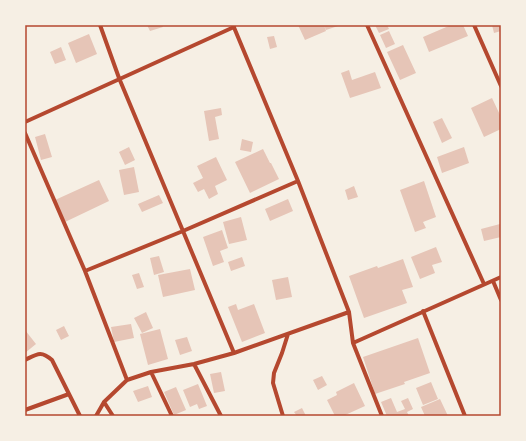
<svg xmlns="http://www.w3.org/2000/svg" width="526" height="441" font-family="'Sofia Sans Condensed',sans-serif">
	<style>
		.building { fill: #e6c5b7 }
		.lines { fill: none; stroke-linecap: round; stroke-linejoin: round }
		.minor { stroke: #b5482f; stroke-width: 4 }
		.neatline { fill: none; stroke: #b5482f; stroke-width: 1.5 }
	</style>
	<rect width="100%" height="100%" fill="#f6efe4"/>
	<!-- building -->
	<path class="building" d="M 147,25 L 162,25 L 163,27 L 150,31 Z
		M 298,25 L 324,25 L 326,31 L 305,40 Z
		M 324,25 L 341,25 L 326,30 Z
		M 375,25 L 387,25 L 389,29 L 379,33 Z
		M 451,25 L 463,25 L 468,36 L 429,52 L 423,37 Z
		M 492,25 L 501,25 L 501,31 L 494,33 Z
		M 389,31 L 395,44 L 386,48 L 380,35 Z
		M 89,34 L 97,54 L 76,63 L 68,43 Z
		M 274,36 L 277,47 L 270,49 L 267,37 Z
		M 403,45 L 416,73 L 400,80 L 387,52 Z
		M 61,47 L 66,60 L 55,64 L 50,52 Z
		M 349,70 L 352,80 L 375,72 L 381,88 L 350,98 L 341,73 Z
		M 492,98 L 501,117 L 501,129 L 484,137 L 471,108 Z
		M 221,108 L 222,115 L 215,117 L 219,139 L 209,141 L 204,111 Z
		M 442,118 L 452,138 L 442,143 L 433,122 Z
		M 45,134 L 52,157 L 41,160 L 35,137 Z
		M 242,139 L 253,142 L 251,152 L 240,150 Z
		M 129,147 L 135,160 L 125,165 L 119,152 Z
		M 464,147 L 469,163 L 442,173 L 437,157 Z
		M 263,149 L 270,163 L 271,163 L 279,179 L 250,193 L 235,162 Z
		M 216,157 L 227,180 L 215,186 L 218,194 L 209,199 L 204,189 L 198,192 L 193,183 L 203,178 L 197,166 Z
		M 134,167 L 139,192 L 124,195 L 119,170 Z
		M 99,180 L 109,201 L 65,222 L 55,200 Z
		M 424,181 L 436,217 L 423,222 L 426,228 L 415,232 L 400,190 Z
		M 354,186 L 358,197 L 348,200 L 345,190 Z
		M 159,195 L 163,203 L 142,212 L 138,204 Z
		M 288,199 L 293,211 L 270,221 L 265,209 Z
		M 241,217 L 247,240 L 229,244 L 223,222 Z
		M 500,224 L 501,237 L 484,241 L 481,229 Z
		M 222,230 L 228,248 L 220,251 L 224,262 L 213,266 L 203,237 Z
		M 436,247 L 442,262 L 432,265 L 435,273 L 420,279 L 411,257 Z
		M 159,256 L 164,272 L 154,275 L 150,258 Z
		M 242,257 L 245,266 L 231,271 L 228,262 Z
		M 403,259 L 413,287 L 402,290 L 407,303 L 364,318 L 349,276 L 377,266 L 378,268 Z
		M 190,269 L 195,290 L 163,297 L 158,275 Z
		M 139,273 L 144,287 L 137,289 L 132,275 Z
		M 288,277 L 292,297 L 276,300 L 272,280 Z
		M 236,304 L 238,310 L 254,304 L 265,333 L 242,342 L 228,307 Z
		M 146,312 L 153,328 L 142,333 L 134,318 Z
		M 131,324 L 134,338 L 114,342 L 111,327 Z
		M 64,326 L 69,336 L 61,340 L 56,330 Z
		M 160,329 L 168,359 L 148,365 L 140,334 Z
		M 25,330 L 36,344 L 25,353 Z
		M 187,337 L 192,351 L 180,355 L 175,340 Z
		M 418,338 L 430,373 L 404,382 L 405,384 L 375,394 L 363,357 Z
		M 221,372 L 225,391 L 214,393 L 210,374 Z
		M 322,376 L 327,385 L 318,390 L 313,380 Z
		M 431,382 L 438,399 L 423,405 L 416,388 Z
		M 354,383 L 365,406 L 343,416 L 335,416 L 327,400 L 337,395 L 336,392 Z
		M 198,384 L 207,406 L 199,409 L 197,404 L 190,407 L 183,390 Z
		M 148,386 L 152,397 L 138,402 L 133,391 Z
		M 176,387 L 186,410 L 174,415 L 164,392 Z
		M 391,398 L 397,412 L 405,409 L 401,401 L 408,398 L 413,409 L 407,412 L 409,416 L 387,416 L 381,402 Z
		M 440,399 L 448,416 L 425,416 L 421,407 Z
		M 302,408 L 306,416 L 297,416 L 294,412 Z"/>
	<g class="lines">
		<!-- minor -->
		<path class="minor" d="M 100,25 L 119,78 L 234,353
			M 233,25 L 298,181 L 349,312 L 353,343 L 382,416
			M 367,25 L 484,284
			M 474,25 L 501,86
			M 25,122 L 234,27
			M 25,133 L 85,271 L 127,380
			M 85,271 L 183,231 L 298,181
			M 493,281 L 501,300
			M 423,311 L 465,416
			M 353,343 L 501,277
			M 25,360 C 37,354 41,350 52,360 L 80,416
			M 194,364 L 221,416
			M 151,372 L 172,416
			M 104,402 L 113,416
			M 25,410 L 69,394
			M 96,416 L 104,402 L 127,380 L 151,372 L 194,364 L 234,353 L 349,312
			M 283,416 L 273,383 L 274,373 L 282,353 L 288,334"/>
	</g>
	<!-- border -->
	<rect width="526" height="441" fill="none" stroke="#f6efe4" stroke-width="52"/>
	<rect x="26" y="26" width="474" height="389" class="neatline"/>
</svg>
